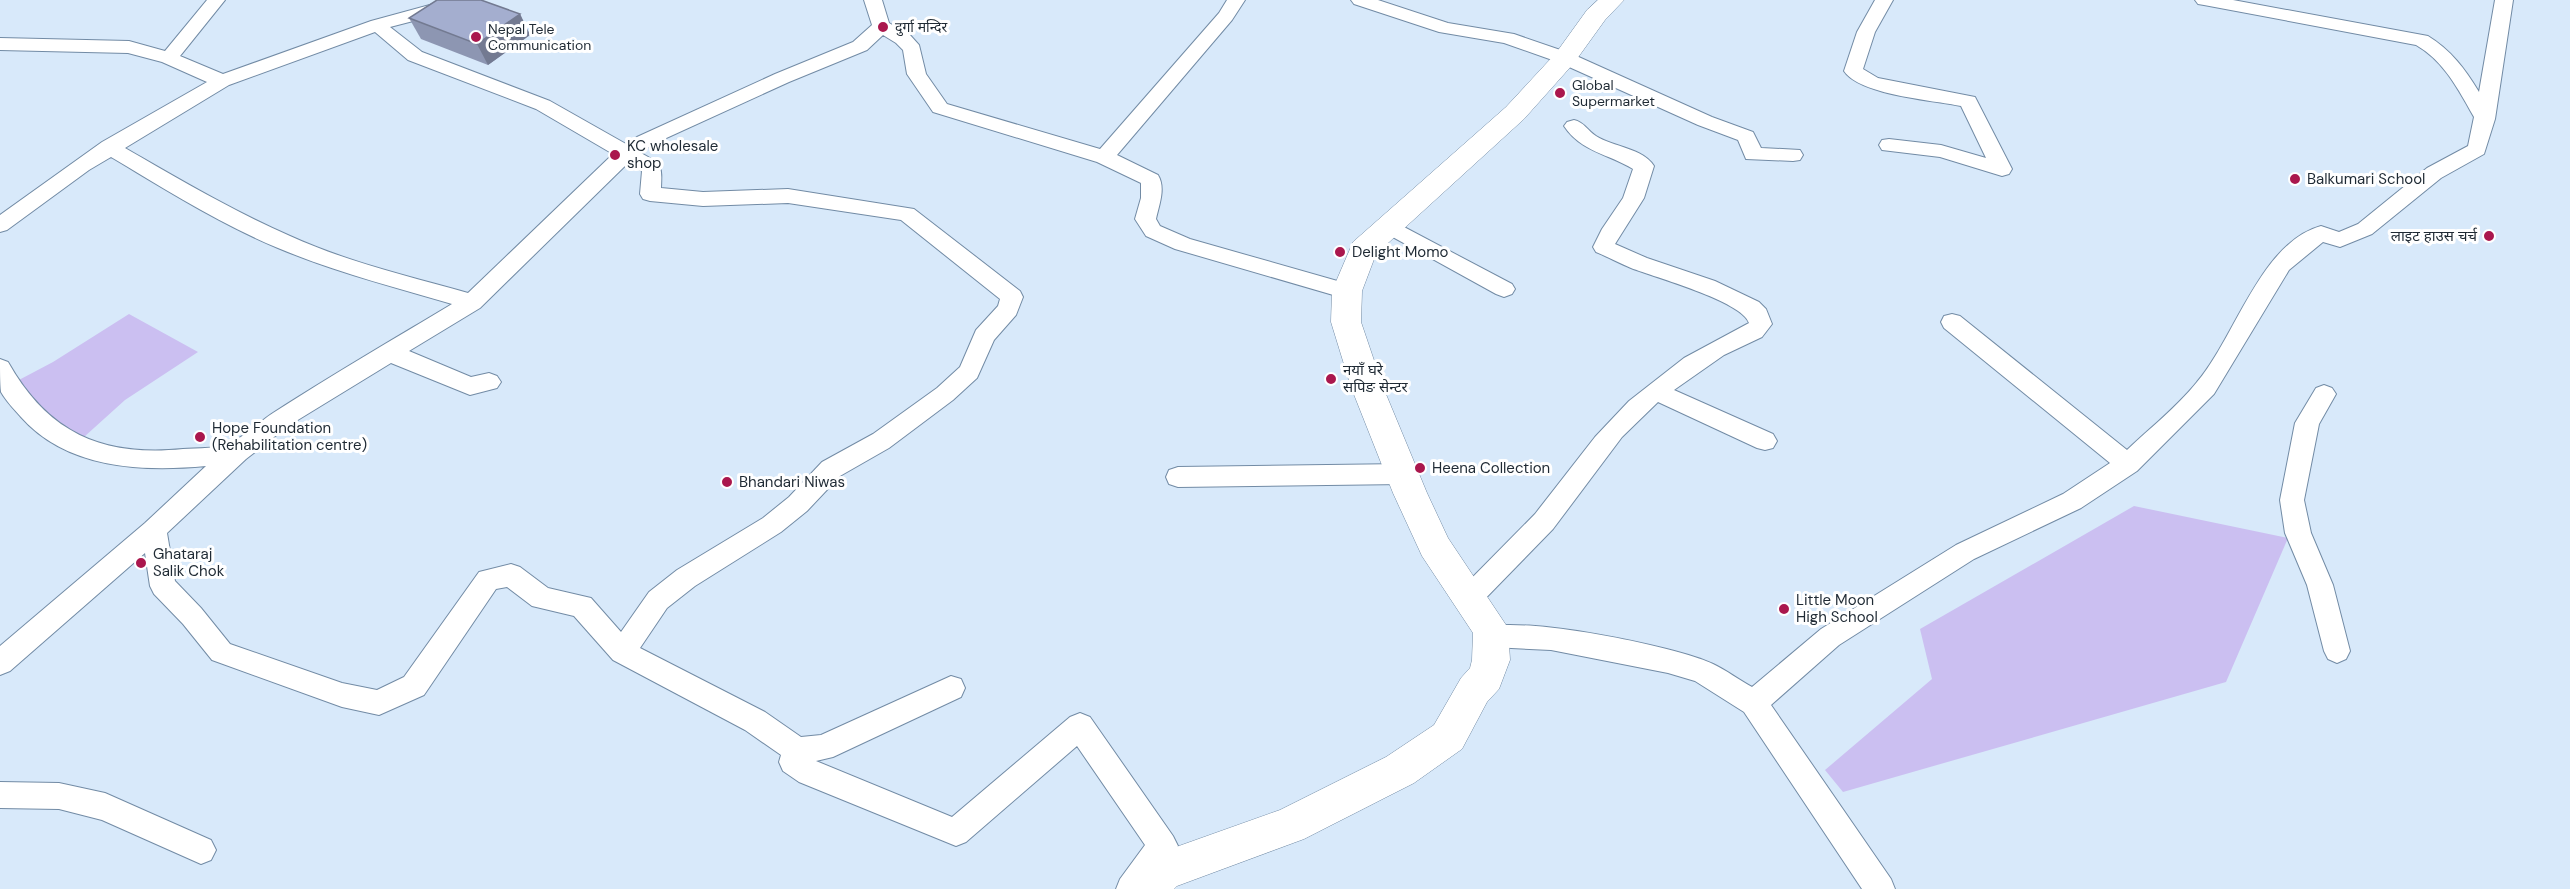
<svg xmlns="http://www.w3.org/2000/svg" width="2570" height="889" font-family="'DM Sans','Noto Sans Devanagari',sans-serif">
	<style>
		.green { fill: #cbbff1 }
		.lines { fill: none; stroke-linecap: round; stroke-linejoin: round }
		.minor-casing { stroke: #728ba5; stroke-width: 2 }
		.secondary-casing { stroke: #728ba5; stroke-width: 1 }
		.minor { fill: #fff; fill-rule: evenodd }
		.secondary { fill: #fff; fill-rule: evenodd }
		.wall { fill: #8d96b2 }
		.shaded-wall { fill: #737a91 }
		.building { fill: #a4aecf; stroke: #737a91; stroke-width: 1.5 }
		.poi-dot { fill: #aa174d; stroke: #fff; stroke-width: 2 }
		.labels { text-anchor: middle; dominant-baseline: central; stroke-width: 6; stroke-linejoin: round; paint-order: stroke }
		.far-poi-label { font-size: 14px; fill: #1f2a34; stroke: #fff; text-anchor: start }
		.poi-label { font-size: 15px; fill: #1f2a34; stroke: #fff; text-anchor: start }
	</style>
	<rect width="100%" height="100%" fill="#d8e9fa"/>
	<!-- green -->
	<path class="green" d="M 129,314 L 198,352 L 125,400 L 84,437 L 56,423 L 17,381 L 53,362 Z
		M 2134,506 L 2288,538 L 2226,682 L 1843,792 L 1825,770 L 1932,679 L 1920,629 Z"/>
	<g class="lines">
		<defs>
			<path id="minor" d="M 207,0 L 225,0 L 180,56 L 223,74 L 371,21 L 448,0 L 482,0 L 479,4 L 390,27 L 422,52 L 550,101 L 626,144 L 637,137 L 775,74 L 853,42 L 872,25 L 864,0 L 882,0 L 889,23 L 910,35 L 919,45 L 926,74 L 947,104 L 1100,149 L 1219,13 L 1227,0 L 1245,0 L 1232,20 L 1117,155 L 1158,175 C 1166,188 1159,205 1156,219 L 1160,226 L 1190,239 L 1355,286 L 1358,291 L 1355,296 L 1347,299 L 1175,249 L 1146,236 L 1135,219 L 1141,198 L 1141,183 L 1097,162 L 933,112 L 907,74 L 903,50 L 896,43 L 883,35 L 867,50 L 789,82 L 651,145 L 641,153 C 662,165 662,164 661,188 L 703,192 L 788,189 L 914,209 L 1020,291 L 1023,297 L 1016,315 L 994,340 L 977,378 L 953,400 L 889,448 L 840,476 L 807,511 L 781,532 L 695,586 L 667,608 L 640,648 L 765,712 L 801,737 L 821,735 L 951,676 L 961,679 L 965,688 L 961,697 L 833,757 L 816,761 L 952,817 L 1070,717 L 1080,713 L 1090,717 L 1173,836 L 1178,846 L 1173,856 L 1149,889 L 1116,889 L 1120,879 L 1145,845 L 1077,746 L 966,842 L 956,846 L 799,782 L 783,771 L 779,762 L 781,755 L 745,730 L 613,660 L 574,616 L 532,606 L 507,587 L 496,589 L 424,695 L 379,715 L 342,707 L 212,660 L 183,624 L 154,594 L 150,586 L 145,553 L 10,671 L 0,675 L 0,646 L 145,523 L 206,466 C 142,472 67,469 21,417 C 14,409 6,401 1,392 C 0,383 0,369 0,359 L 8,362 C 48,433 102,457 183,449 C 198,448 219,449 232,442 C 247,435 259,422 273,413 C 332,375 392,340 452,304 C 394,287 335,272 278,248 C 220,224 165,189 111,157 L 89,170 L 7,230 L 0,232 L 0,215 L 102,142 L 207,82 L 162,62 L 128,53 L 0,50 L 0,38 L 129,41 L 165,51 ZM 375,32 L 408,60 L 536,109 L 613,154 L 468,293 C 408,276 347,262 290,236 C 233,211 179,179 125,148 L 229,85 ZM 628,163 L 642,171 L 640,194 L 643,199 L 650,201 L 703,206 L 788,203 L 901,220 L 1000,299 L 998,306 L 976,330 L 960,367 L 937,388 L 873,434 L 822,462 L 789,497 L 763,518 L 677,570 L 649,592 L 621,632 L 591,598 L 548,588 L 520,567 L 511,564 L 479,572 L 404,677 L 377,690 L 342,683 L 230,644 L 201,608 L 175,581 L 167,533 L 246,459 L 288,426 L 391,363 L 470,395 L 497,388 L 501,382 L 497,376 L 489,373 L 471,377 L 409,351 L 480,308 Z
				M 1351,0 L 1378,0 L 1448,23 L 1514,34 L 1572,54 L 1712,117 L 1753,132 L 1761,148 L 1800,150 L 1803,155 L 1800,160 L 1793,161 L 1746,159 L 1738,140 L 1698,125 L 1558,62 L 1504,43 L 1439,32 L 1354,4 Z
				M 1875,0 L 1893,0 L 1875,32 L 1863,69 L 1878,78 L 1975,97 L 2012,169 L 2009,174 L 2002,176 L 1940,157 L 1882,150 L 1879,145 L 1882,140 L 1889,139 L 1941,145 L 1986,158 L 1961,106 C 1932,100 1860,95 1844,71 L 1857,32 Z
				M 2195,0 L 2233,0 L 2428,36 C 2451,50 2465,69 2479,92 L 2495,0 L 2513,0 L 2495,119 L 2484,154 L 2441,178 L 2372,234 L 2340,247 L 2323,242 L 2289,270 L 2214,394 L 2137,471 L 2081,508 L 1974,559 L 1839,645 L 1771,705 L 1891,879 L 1895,889 L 1862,889 L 1744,712 L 1695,681 L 1668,673 L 1551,650 L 1492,647 L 1483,644 L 1479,636 L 1483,628 C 1519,615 1676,646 1713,664 C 1726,670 1739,680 1752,687 L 1821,629 L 1956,545 L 2063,494 L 2110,463 L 1944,328 L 1941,322 L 1944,316 L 1952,314 L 1960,316 L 2127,450 C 2150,428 2177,407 2197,382 C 2235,338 2260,243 2321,226 L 2339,232 L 2358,224 L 2427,168 L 2468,146 L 2474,117 C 2458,89 2444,61 2416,45 L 2204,5 L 2198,4 Z
				M 1574,120 C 1584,122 1588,131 1596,136 C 1613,147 1643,148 1654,166 L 1644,198 L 1615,244 L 1647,258 L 1715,281 L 1759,302 L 1766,309 L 1772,324 L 1762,337 L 1724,355 L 1674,390 L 1773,434 L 1777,441 L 1773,448 L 1765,450 L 1757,448 L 1658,402 L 1622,437 L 1553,529 L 1478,606 L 1469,609 L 1460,606 L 1456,598 L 1460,590 L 1535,514 L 1595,437 L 1629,401 L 1684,358 L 1749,323 C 1742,301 1654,277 1631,268 C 1619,263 1608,257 1596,252 L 1593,247 L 1602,229 L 1623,198 L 1633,169 C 1609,154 1581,152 1564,126 L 1567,122 Z
				M 1387,218 L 1512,284 L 1515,289 L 1512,294 L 1504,297 L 1496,294 L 1380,230 L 1377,225 L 1380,220 Z
				M 2324,385 L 2332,388 L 2336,394 L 2319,424 L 2304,500 L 2311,533 L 2333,585 L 2350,651 L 2346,659 L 2337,663 L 2328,659 L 2324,651 L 2307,585 L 2285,533 L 2280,500 L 2295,423 L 2316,388 Z
				M 1404,464 L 1413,467 L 1416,474 L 1413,481 L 1404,484 L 1178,487 L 1169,484 L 1166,477 L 1169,470 L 1178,467 Z
				M 0,782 L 59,783 L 105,793 L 211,840 L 216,850 L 211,860 L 201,864 L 102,820 L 59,809 L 0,808 Z"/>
			<path id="secondary" d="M 1598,0 L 1624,0 L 1605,20 L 1574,63 L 1524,119 L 1376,254 L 1362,291 L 1361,322 L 1383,387 L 1427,493 L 1448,538 L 1508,628 L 1510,660 L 1499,689 L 1487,702 L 1462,749 L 1414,783 L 1304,839 L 1177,886 L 1174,889 L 1125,889 L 1131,875 L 1148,857 L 1280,810 L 1386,757 L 1434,725 L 1461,678 L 1470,668 L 1472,660 L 1473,633 L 1422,556 L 1393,493 L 1351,387 L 1331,322 L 1332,291 L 1353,242 L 1506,107 L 1556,53 L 1587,10 Z"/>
		</defs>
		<!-- minor casing -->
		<use href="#minor" class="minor-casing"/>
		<!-- secondary casing -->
		<use href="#secondary" class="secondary-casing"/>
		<!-- minor -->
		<use href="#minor" class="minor"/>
		<!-- secondary -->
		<use href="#secondary" class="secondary"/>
	</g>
	<!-- wall -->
	<path class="wall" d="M 520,14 L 530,35 L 488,65 L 421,39 L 409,18 Z"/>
	<!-- shaded-wall -->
	<path class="shaded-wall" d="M 520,14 L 530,35 L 488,65 L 477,44 Z"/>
	<!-- building -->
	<path class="building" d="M 437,0 L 481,0 L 520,14 L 477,44 L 409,18 Z"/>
	<!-- markers -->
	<g class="poi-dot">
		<circle cx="883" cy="27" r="6"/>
		<circle cx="476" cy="37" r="6"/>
		<circle cx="1560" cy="93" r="6"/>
		<circle cx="615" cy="155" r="6"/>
		<circle cx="2295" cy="179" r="6"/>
		<circle cx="2489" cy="236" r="6"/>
		<circle cx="1340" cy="252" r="6"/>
		<circle cx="1331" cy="379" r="6"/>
		<circle cx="200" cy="437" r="6"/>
		<circle cx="1420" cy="468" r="6"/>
		<circle cx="727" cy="482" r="6"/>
		<circle cx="141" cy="563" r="6"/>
		<circle cx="1784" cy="609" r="6"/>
	</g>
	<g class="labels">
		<!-- far-poi labels -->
		<g class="far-poi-label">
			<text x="895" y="27">दुर्गा मन्दिर</text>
			<text x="488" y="29">Nepal Tele<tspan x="488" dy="16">Communication</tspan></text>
			<text x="1572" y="85">Global<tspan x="1572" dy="16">Supermarket</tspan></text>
		</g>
		<!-- poi labels -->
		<g class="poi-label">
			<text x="627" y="146">KC wholesale<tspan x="627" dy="17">shop</tspan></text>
			<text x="2307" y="179">Balkumari School</text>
			<text x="2477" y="236" text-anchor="end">लाइट हाउस चर्च</text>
			<text x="1352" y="252">Delight Momo</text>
			<text x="1343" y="370">नयाँ घरे<tspan x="1343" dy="17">सपिङ सेन्टर</tspan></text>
			<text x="212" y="428">Hope Foundation<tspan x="212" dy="17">(Rehabilitation centre)</tspan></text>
			<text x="1432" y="468">Heena Collection</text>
			<text x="739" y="482">Bhandari Niwas</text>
			<text x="153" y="554">Ghataraj<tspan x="153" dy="17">Salik Chok</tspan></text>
			<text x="1796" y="600">Little Moon<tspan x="1796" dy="17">High School</tspan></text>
		</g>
	</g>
</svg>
